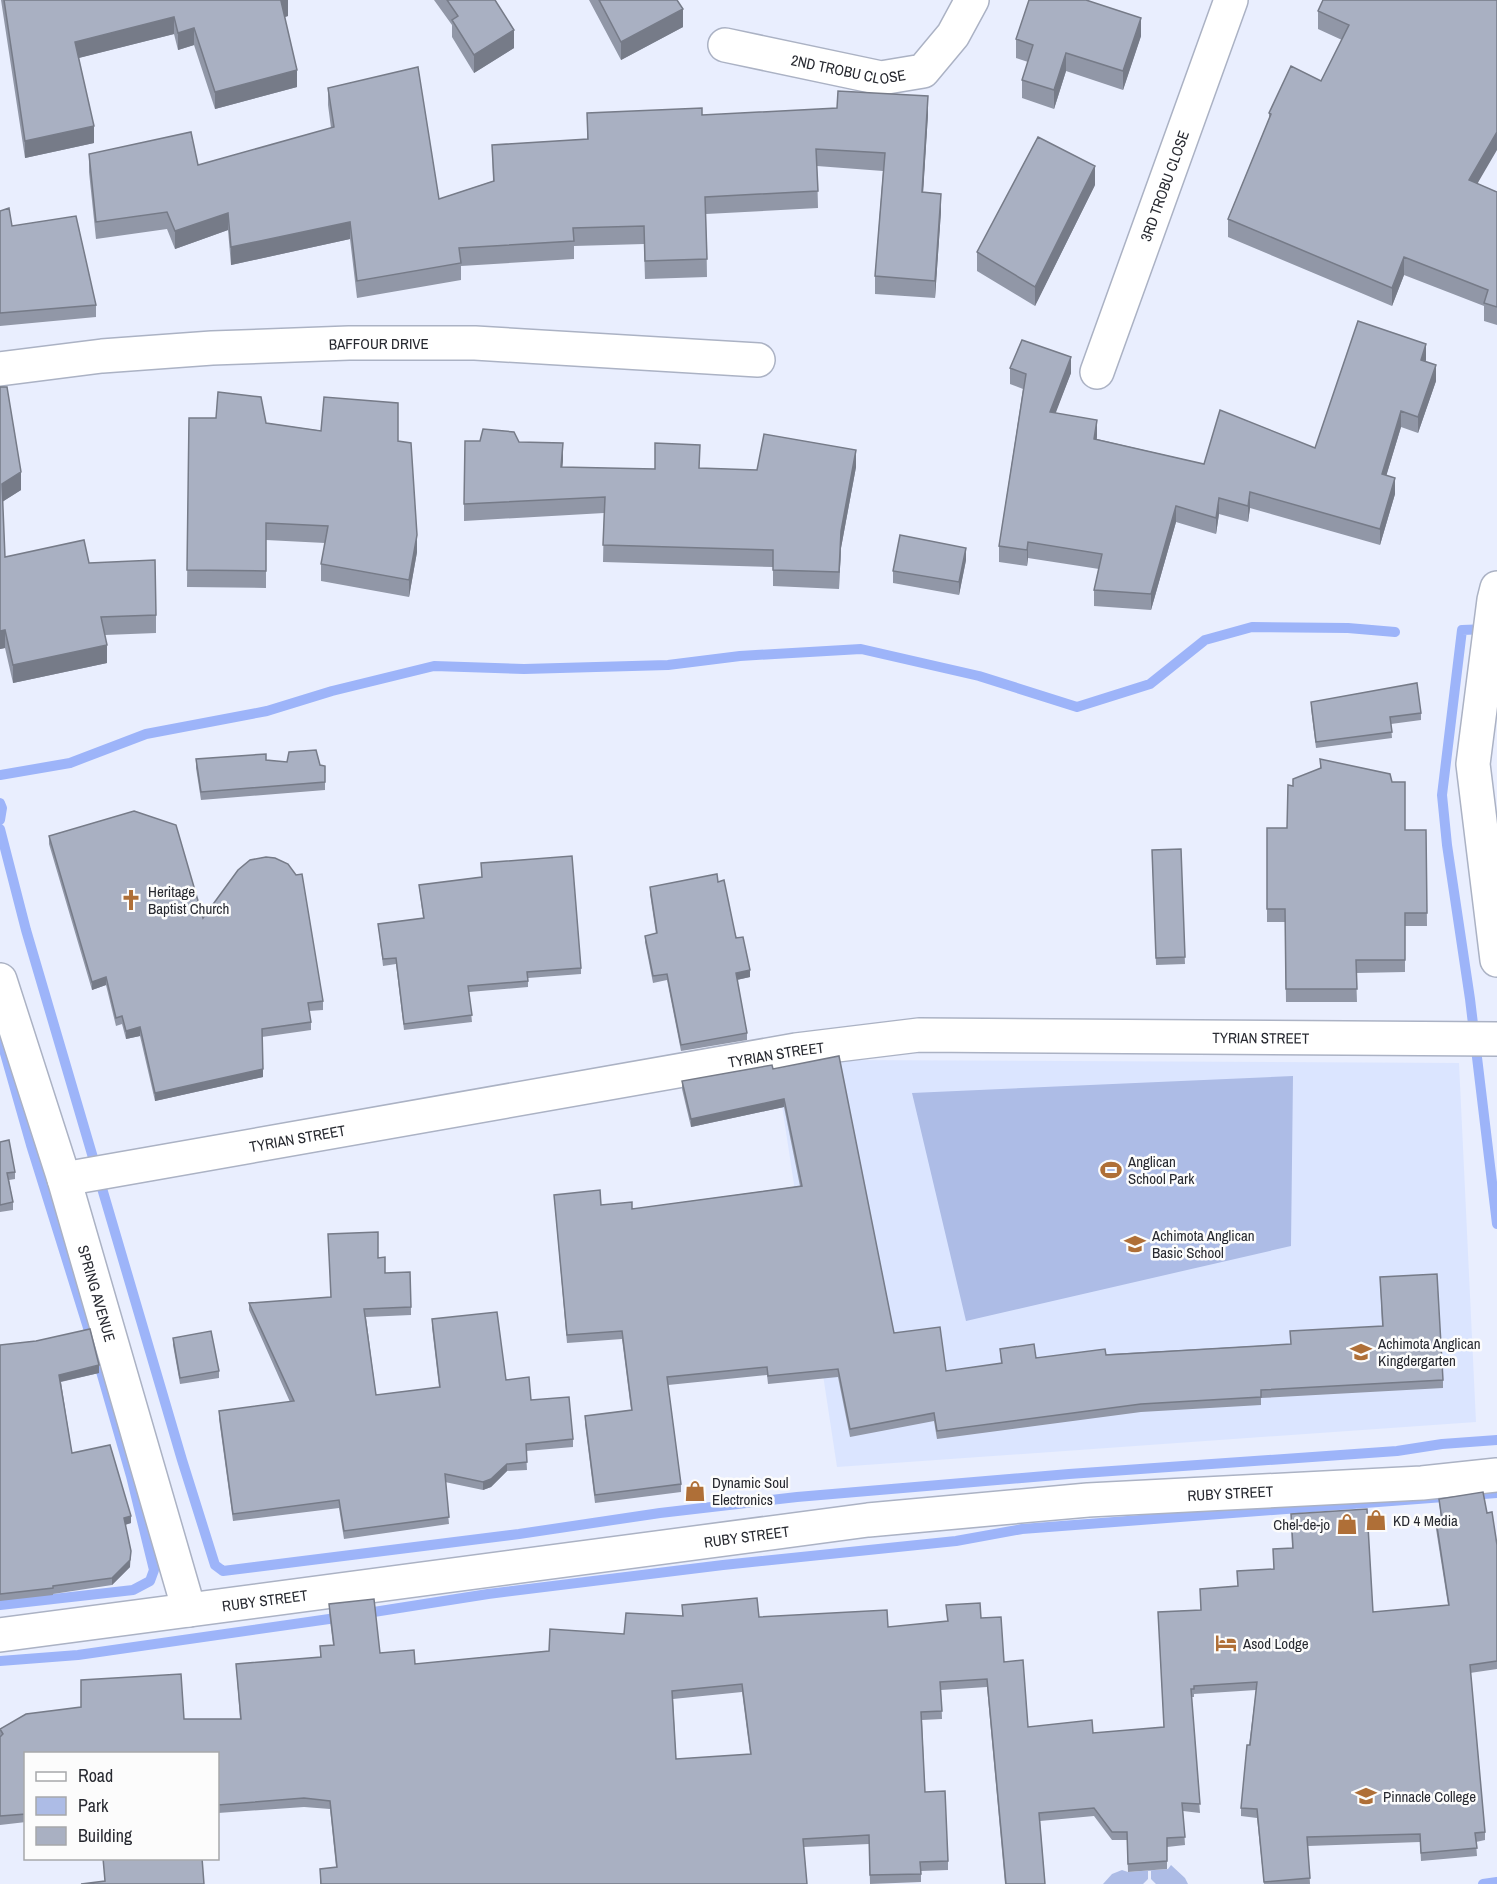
<svg xmlns="http://www.w3.org/2000/svg" width="1497" height="1884" font-family="'Archivo Narrow',sans-serif">
	<style>
		.built { fill: #dbe5ff }
		.green { fill: #adbce6 }
		.lines { fill: none; stroke-linecap: round; stroke-linejoin: round }
		.stream { stroke: #9db4f9; stroke-width: 10 }
		.minor-casing { stroke: #abb2c4; stroke-width: 36 }
		.tertiary-casing { stroke: #abb2c4; stroke-width: 36 }
		.minor { stroke: #fff; stroke-width: 33 }
		.tertiary { stroke: #fff; stroke-width: 33 }
		.wall { fill: #9197a7; fill-rule: evenodd }
		.shaded-wall { fill: #767b88 }
		.building { fill: #a9b0c2; stroke: #767b88; stroke-width: 1.5; fill-rule: evenodd }
		.labels { text-anchor: middle; dominant-baseline: central; stroke-width: 5; stroke-linejoin: round; paint-order: stroke }
		.street-label { font-size: 15px; fill: #272930; stroke: #fcfcfc }
		.poi-label { font-size: 15px; fill: #272930; stroke: #fcfcfc; text-anchor: start }
	</style>
	<rect width="100%" height="100%" fill="#e9eefe"/>
	<!-- built -->
	<path class="built" d="M 842,1060 L 1459,1063 L 1476,1422 L 837,1467 L 776,1066 Z"/>
	<!-- green -->
	<path class="green" d="M 1293,1076 L 1291,1246 L 966,1321 L 912,1093 Z
		M 1171,1865 L 1185,1878 L 1188,1884 L 1156,1884 L 1151,1879 L 1151,1871 L 1148,1871 L 1148,1879 L 1143,1884 L 1103,1884 L 1112,1874 L 1122,1870 L 1128,1872 L 1168,1869 Z"/>
	<g class="lines">
		<!-- stream -->
		<path class="stream" d="M 1488,629 L 1462,630 L 1442,795 L 1447,845 L 1470,999 L 1497,1224
			M 0,775 L 70,763 L 146,734 L 267,711 L 332,691 L 434,666 L 524,669 L 668,665 L 740,656 L 861,649 L 979,676 L 1077,707 L 1150,684 L 1205,640 L 1252,627 L 1348,628 L 1395,632
			M 0,803 L 2,808 L 0,820
			M 0,829 L 26,930 L 182,1460 L 215,1565 L 223,1571 L 519,1534 L 660,1513 L 797,1497 L 1069,1474 L 1397,1451 L 1442,1444 L 1497,1440
			M 0,1036 L 31,1145 L 94,1347 L 131,1476 L 154,1570 L 150,1581 L 133,1590 L 0,1605
			M 361,1614 L 488,1594 L 723,1565 L 956,1541 L 1022,1529 L 1497,1493
			M 0,1661 L 78,1655 L 343,1617
			M 1483,1884 L 1497,1882"/>
		<defs>
			<g id="minor">
				<path id="s1" d="M 725,45 L 881,78 L 923,71 L 953,35 L 972,0"/>
				<path id="s2" d="M 0,369 L 102,356 L 212,348 L 349,343 L 475,343 L 758,360"/>
				<path id="s3" d="M 1097,372 L 1231,0"/>
				<path id="s4" d="M 0,980 L 64,1179 L 189,1610"/>
				<path id="s5" d="M 64,1179 L 796,1050 L 919,1035 L 1497,1039"/>
				<path id="s6" d="M 0,1635 L 868,1520 L 1088,1500 L 1422,1483 L 1497,1475"/>
			</g>
			<path id="tertiary" d="M 1497,588 L 1494,600 L 1473,764 L 1497,960"/>
		</defs>
		<!-- minor casing -->
		<use href="#minor" class="minor-casing"/>
		<!-- tertiary casing -->
		<use href="#tertiary" class="tertiary-casing"/>
		<!-- minor -->
		<use href="#minor" class="minor"/>
		<!-- tertiary -->
		<use href="#tertiary" class="tertiary"/>
	</g>
	<!-- wall -->
	<path class="wall" d="M 1,0 L 288,0 L 288,16 L 285,17 L 297,87 L 215,109 L 194,45 L 178,50 L 174,34 L 78,58 L 94,143 L 25,158 Z
		M 434,0 L 496,0 L 496,1 L 514,48 L 474,73 L 452,37 L 452,25 Z
		M 589,0 L 677,0 L 683,27 L 621,60 Z
		M 1497,0 L 1478,184 L 1497,192 L 1497,325 L 1484,321 L 1484,306 L 1404,275 L 1392,306 L 1228,237 L 1228,219 L 1269,119 L 1269,113 L 1321,81 L 1342,40 L 1318,29 L 1318,11 Z
		M 1141,36 L 1123,90 L 1066,71 L 1054,109 L 1022,98 L 1022,80 L 1028,62 L 1016,58 L 1016,39 Z
		M 328,88 L 439,199 L 493,181 L 492,145 L 587,139 L 587,113 L 702,115 L 928,114 L 923,192 L 941,211 L 935,298 L 875,294 L 875,276 L 883,171 L 817,166 L 818,208 L 706,214 L 707,277 L 645,279 L 644,244 L 574,246 L 574,259 L 461,266 L 461,280 L 357,298 L 350,239 L 231,265 L 228,230 L 175,249 L 167,229 L 96,239 L 89,172 L 89,154 L 198,165 L 331,128 L 328,105 Z
		M 1095,185 L 1035,306 L 977,271 L 977,252 Z
		M 0,211 L 12,226 L 96,305 L 96,317 L 0,326 Z
		M 1426,360 L 1426,362 L 1436,381 L 1418,433 L 1401,427 L 1386,476 L 1395,494 L 1380,545 L 1250,508 L 1248,522 L 1219,514 L 1216,534 L 1176,522 L 1151,610 L 1094,606 L 1094,590 L 1099,569 L 1028,558 L 1027,566 L 999,562 L 999,546 L 1023,389 L 1010,384 L 1010,368 L 1071,373 L 1055,413 L 1097,436 L 1097,439 L 1204,464 L 1315,448 Z
		M 0,387 L 21,490 L 2,502 L 5,557 L 89,563 L 156,615 L 156,633 L 105,635 L 107,663 L 13,683 L 5,648 L 0,649 Z
		M 189,418 L 266,423 L 398,441 L 417,552 L 409,597 L 321,581 L 321,564 L 325,543 L 266,540 L 266,588 L 187,587 Z
		M 519,442 L 563,460 L 562,467 L 655,469 L 700,468 L 757,470 L 856,467 L 841,548 L 839,589 L 773,586 L 773,567 L 603,562 L 604,513 L 464,521 L 464,504 Z
		M 966,560 L 959,595 L 893,583 L 893,571 Z
		M 1311,702 L 1421,713 L 1421,720 L 1391,724 L 1392,738 L 1316,748 L 1311,708 Z
		M 196,759 L 266,760 L 325,766 L 325,790 L 201,800 L 196,768 Z
		M 1320,759 L 1392,782 L 1405,830 L 1426,830 L 1427,926 L 1405,926 L 1405,972 L 1356,973 L 1357,1002 L 1286,1002 L 1285,922 L 1267,922 L 1267,828 L 1287,828 L 1293,786 L 1320,769 Z
		M 49,836 L 203,918 L 323,1001 L 323,1010 L 309,1011 L 311,1022 L 311,1030 L 262,1037 L 263,1077 L 155,1101 L 140,1036 L 126,1039 L 122,1024 L 116,1026 L 106,985 L 92,990 L 49,844 Z
		M 1181,849 L 1185,964 L 1156,965 L 1152,850 Z
		M 481,863 L 581,968 L 581,974 L 528,978 L 528,987 L 469,992 L 472,1022 L 404,1030 L 396,964 L 383,966 L 378,924 L 423,918 L 419,885 L 482,877 Z
		M 718,882 L 750,977 L 737,980 L 747,1033 L 747,1040 L 681,1051 L 667,980 L 653,983 L 645,942 L 645,936 L 656,934 L 650,894 L 650,887 Z
		M 773,1069 L 894,1333 L 946,1371 L 1001,1364 L 1000,1349 L 1036,1358 L 1291,1344 L 1382,1326 L 1380,1277 L 1443,1380 L 1443,1388 L 1261,1398 L 1261,1405 L 1141,1412 L 937,1439 L 934,1421 L 850,1437 L 838,1377 L 768,1384 L 767,1375 L 668,1385 L 681,1484 L 681,1492 L 595,1503 L 585,1424 L 585,1416 L 631,1410 L 622,1339 L 567,1343 L 554,1195 L 601,1205 L 632,1209 L 800,1186 L 784,1107 L 691,1127 L 682,1089 L 682,1081 Z
		M 0,1142 L 15,1172 L 15,1179 L 9,1180 L 13,1202 L 13,1210 L 0,1212 Z
		M 378,1258 L 385,1273 L 411,1307 L 411,1315 L 366,1317 L 376,1395 L 439,1387 L 432,1327 L 432,1319 L 531,1400 L 573,1439 L 573,1447 L 526,1451 L 527,1470 L 507,1471 L 491,1487 L 483,1490 L 445,1482 L 449,1524 L 344,1539 L 339,1508 L 233,1521 L 219,1419 L 219,1411 L 290,1402 L 249,1310 L 249,1303 L 330,1297 Z
		M 173,1338 L 219,1371 L 219,1378 L 180,1384 L 173,1345 Z
		M 0,1345 L 99,1373 L 61,1382 L 72,1453 L 131,1523 L 125,1525 L 130,1567 L 112,1585 L 53,1594 L 53,1595 L 0,1601 Z
		M 1439,1499 L 1487,1513 L 1497,1545 L 1497,1669 L 1470,1673 L 1485,1832 L 1485,1840 L 1476,1842 L 1477,1856 L 1421,1861 L 1420,1842 L 1308,1846 L 1310,1884 L 1264,1884 L 1257,1818 L 1241,1816 L 1241,1808 L 1256,1690 L 1194,1694 L 1194,1697 L 1191,1697 L 1200,1813 L 1183,1811 L 1185,1845 L 1167,1847 L 1167,1869 L 1128,1872 L 1127,1840 L 1112,1840 L 1094,1816 L 1040,1821 L 1045,1884 L 1005,1884 L 987,1687 L 941,1690 L 942,1719 L 922,1720 L 925,1792 L 948,1861 L 948,1870 L 921,1871 L 921,1882 L 870,1884 L 869,1844 L 804,1847 L 807,1884 L 320,1884 L 320,1869 L 336,1867 L 330,1809 L 304,1807 L 218,1813 L 218,1754 L 26,1754 L 26,1822 L 0,1825 L 0,1729 L 184,1719 L 240,1719 L 236,1664 L 320,1657 L 320,1646 L 333,1645 L 329,1612 L 329,1604 L 380,1653 L 415,1664 L 549,1651 L 624,1634 L 682,1616 L 682,1605 L 759,1617 L 888,1627 L 947,1621 L 946,1605 L 981,1618 L 1004,1662 L 1028,1727 L 1093,1733 L 1164,1727 L 1158,1612 L 1201,1610 L 1200,1589 L 1238,1586 L 1237,1571 L 1274,1569 L 1273,1549 L 1292,1548 L 1291,1514 L 1373,1612 L 1448,1605 L 1436,1529 L 1436,1520 L 1441,1520 ZM 742,1692 L 750,1754 L 676,1759 L 673,1699 Z"/>
	<!-- shaded-wall -->
	<path class="shaded-wall" d="M 284,0 L 288,0 L 288,16 L 281,18 L 281,1 Z
		M 683,9 L 683,27 L 621,60 L 621,42 Z
		M 174,17 L 174,34 L 75,59 L 75,42 Z
		M 1141,18 L 1141,36 L 1123,90 L 1123,71 Z
		M 194,28 L 194,45 L 178,50 L 178,33 Z
		M 514,30 L 514,48 L 474,73 L 474,55 Z
		M 1066,53 L 1066,71 L 1054,109 L 1054,90 Z
		M 297,70 L 297,87 L 215,109 L 215,92 Z
		M 928,96 L 928,114 L 922,210 L 922,192 Z
		M 94,126 L 94,143 L 25,158 L 25,141 Z
		M 1497,132 L 1497,150 L 1469,198 L 1469,180 Z
		M 1095,166 L 1095,185 L 1035,306 L 1035,287 Z
		M 941,194 L 941,211 L 935,298 L 935,281 Z
		M 228,213 L 228,230 L 175,249 L 175,231 Z
		M 350,222 L 350,239 L 231,265 L 231,247 Z
		M 1404,257 L 1404,275 L 1392,306 L 1392,288 Z
		M 1426,344 L 1426,360 L 1421,376 L 1421,360 Z
		M 1071,357 L 1071,373 L 1050,428 L 1050,412 Z
		M 1436,365 L 1436,381 L 1418,433 L 1418,417 Z
		M 1401,411 L 1401,427 L 1382,490 L 1382,474 Z
		M 1097,420 L 1097,436 L 1094,455 L 1094,439 Z
		M 563,443 L 563,460 L 561,484 L 561,467 Z
		M 856,450 L 856,467 L 841,548 L 839,589 L 841,531 Z
		M 21,472 L 21,490 L 2,502 L 2,484 Z
		M 1395,478 L 1395,494 L 1380,545 L 1380,529 Z
		M 1250,492 L 1250,508 L 1248,522 L 1248,506 Z
		M 1219,498 L 1219,514 L 1216,534 L 1216,518 Z
		M 1176,506 L 1176,522 L 1151,610 L 1151,594 Z
		M 417,535 L 417,552 L 409,597 L 409,580 Z
		M 1028,542 L 1028,558 L 1027,566 L 1027,550 Z
		M 966,548 L 966,560 L 959,595 L 959,582 Z
		M 5,630 L 5,648 L 0,649 L 0,631 Z
		M 107,645 L 107,663 L 13,683 L 13,665 Z
		M 750,970 L 750,977 L 736,980 L 736,973 Z
		M 106,977 L 106,985 L 92,990 L 92,982 Z
		M 140,1027 L 140,1036 L 126,1039 L 126,1031 Z
		M 263,1069 L 263,1077 L 155,1101 L 155,1093 Z
		M 784,1099 L 784,1107 L 691,1127 L 691,1119 Z
		M 99,1365 L 99,1373 L 59,1382 L 59,1375 Z
		M 507,1464 L 507,1471 L 491,1487 L 483,1490 L 483,1482 Z
		M 131,1516 L 131,1523 L 124,1525 L 124,1518 Z
		M 131,1551 L 130,1567 L 112,1585 L 112,1578 Z"/>
	<!-- building -->
	<path class="building" d="M 4,0 L 284,0 L 281,1 L 297,70 L 215,92 L 194,28 L 178,33 L 174,17 L 75,42 L 94,126 L 25,141 Z
		M 447,0 L 495,0 L 514,30 L 474,55 L 452,20 L 458,16 Z
		M 599,0 L 677,0 L 683,9 L 621,42 Z
		M 1029,0 L 1086,0 L 1141,18 L 1123,71 L 1066,53 L 1054,90 L 1022,80 L 1033,45 L 1016,39 Z
		M 1323,0 L 1497,0 L 1497,132 L 1469,180 L 1497,192 L 1497,307 L 1484,303 L 1488,290 L 1404,257 L 1392,288 L 1228,219 L 1271,114 L 1269,113 L 1291,66 L 1321,81 L 1349,25 L 1318,11 Z
		M 418,67 L 439,199 L 494,181 L 492,145 L 588,139 L 587,113 L 702,108 L 702,115 L 837,108 L 838,91 L 928,96 L 922,192 L 941,194 L 935,281 L 875,276 L 885,153 L 816,149 L 818,191 L 705,197 L 707,259 L 645,261 L 644,226 L 573,228 L 574,241 L 459,248 L 461,263 L 357,281 L 350,222 L 231,247 L 228,213 L 175,231 L 167,212 L 96,222 L 89,154 L 191,132 L 198,165 L 334,127 L 328,88 Z
		M 1038,137 L 1095,166 L 1035,287 L 977,252 Z
		M 9,208 L 12,226 L 76,216 L 96,305 L 0,313 L 0,211 Z
		M 1358,321 L 1426,344 L 1421,360 L 1436,365 L 1418,417 L 1401,411 L 1382,474 L 1395,478 L 1380,529 L 1250,492 L 1248,506 L 1219,498 L 1216,518 L 1176,506 L 1151,594 L 1094,590 L 1102,554 L 1028,542 L 1027,550 L 999,546 L 1026,374 L 1010,368 L 1022,340 L 1071,357 L 1050,412 L 1097,420 L 1094,439 L 1204,464 L 1220,410 L 1315,448 Z
		M 0,387 L 7,387 L 21,472 L 2,484 L 5,557 L 84,540 L 89,563 L 155,560 L 156,615 L 101,617 L 107,645 L 13,665 L 5,630 L 0,631 Z
		M 218,392 L 261,397 L 266,423 L 321,431 L 324,397 L 398,403 L 398,441 L 411,443 L 417,535 L 409,580 L 321,564 L 328,526 L 266,523 L 266,571 L 187,570 L 189,418 L 216,418 Z
		M 483,429 L 514,432 L 519,442 L 563,443 L 561,467 L 655,469 L 655,443 L 700,445 L 699,468 L 757,470 L 764,434 L 856,450 L 841,531 L 839,572 L 773,570 L 773,550 L 603,545 L 605,497 L 464,504 L 465,441 L 480,441 Z
		M 900,535 L 966,548 L 959,582 L 893,571 Z
		M 1417,683 L 1421,713 L 1390,717 L 1392,732 L 1316,742 L 1311,702 Z
		M 316,750 L 320,765 L 325,766 L 325,782 L 201,792 L 196,759 L 266,754 L 266,760 L 287,762 L 289,752 Z
		M 1320,759 L 1390,774 L 1392,782 L 1405,782 L 1405,830 L 1426,830 L 1427,913 L 1405,913 L 1405,960 L 1356,960 L 1357,989 L 1286,989 L 1285,909 L 1267,909 L 1267,828 L 1287,828 L 1288,785 L 1293,786 L 1293,779 L 1321,768 Z
		M 134,811 L 176,825 L 203,918 L 238,870 L 250,860 L 266,857 L 275,858 L 288,864 L 296,875 L 302,874 L 323,1001 L 308,1003 L 311,1022 L 262,1029 L 263,1069 L 155,1093 L 140,1027 L 126,1031 L 122,1016 L 116,1018 L 106,977 L 92,982 L 49,836 Z
		M 1181,849 L 1185,957 L 1156,958 L 1152,850 Z
		M 572,856 L 581,968 L 527,972 L 528,981 L 468,986 L 472,1015 L 404,1024 L 396,958 L 383,959 L 378,924 L 424,918 L 419,885 L 482,877 L 481,863 Z
		M 717,874 L 718,882 L 724,880 L 736,938 L 743,937 L 750,970 L 736,973 L 747,1033 L 681,1045 L 667,974 L 653,976 L 645,936 L 657,933 L 650,887 Z
		M 839,1056 L 894,1333 L 940,1327 L 946,1371 L 1002,1363 L 1000,1349 L 1034,1344 L 1036,1358 L 1105,1349 L 1106,1355 L 1291,1344 L 1290,1331 L 1383,1326 L 1380,1277 L 1437,1274 L 1443,1380 L 1261,1390 L 1261,1397 L 1141,1404 L 937,1431 L 934,1413 L 850,1429 L 838,1369 L 768,1376 L 767,1367 L 667,1377 L 681,1484 L 595,1495 L 585,1416 L 632,1410 L 622,1331 L 567,1335 L 554,1195 L 600,1190 L 601,1205 L 632,1202 L 632,1209 L 802,1186 L 784,1099 L 691,1119 L 682,1081 L 772,1065 L 773,1069 Z
		M 9,1140 L 15,1172 L 7,1173 L 13,1202 L 0,1205 L 0,1142 Z
		M 378,1232 L 378,1258 L 385,1257 L 385,1273 L 410,1272 L 411,1307 L 364,1309 L 376,1395 L 440,1387 L 432,1319 L 497,1312 L 506,1380 L 529,1377 L 531,1400 L 569,1397 L 573,1439 L 526,1444 L 527,1462 L 507,1464 L 491,1479 L 483,1482 L 445,1474 L 449,1517 L 344,1531 L 339,1500 L 233,1514 L 219,1411 L 294,1401 L 249,1303 L 331,1297 L 328,1234 Z
		M 90,1329 L 99,1365 L 59,1375 L 72,1453 L 110,1445 L 131,1516 L 124,1518 L 131,1551 L 130,1560 L 112,1578 L 53,1586 L 53,1588 L 0,1594 L 0,1345 L 36,1341 Z
		M 211,1331 L 219,1371 L 180,1378 L 173,1338 Z
		M 1483,1492 L 1487,1513 L 1492,1512 L 1497,1545 L 1497,1661 L 1470,1665 L 1485,1832 L 1475,1833 L 1477,1848 L 1421,1853 L 1420,1834 L 1307,1837 L 1310,1878 L 1264,1882 L 1257,1809 L 1241,1808 L 1247,1745 L 1250,1745 L 1257,1682 L 1194,1686 L 1194,1689 L 1191,1689 L 1200,1804 L 1182,1803 L 1185,1837 L 1167,1838 L 1167,1861 L 1128,1864 L 1127,1832 L 1112,1832 L 1094,1808 L 1039,1813 L 1045,1884 L 1006,1884 L 987,1679 L 940,1682 L 942,1711 L 921,1712 L 925,1792 L 945,1791 L 948,1861 L 920,1862 L 921,1874 L 870,1875 L 869,1835 L 803,1839 L 807,1884 L 321,1884 L 320,1869 L 337,1867 L 330,1801 L 304,1798 L 218,1805 L 218,1754 L 26,1754 L 26,1814 L 0,1816 L 0,1737 L 3,1734 L 0,1729 L 26,1714 L 81,1707 L 81,1680 L 181,1674 L 184,1719 L 241,1719 L 236,1664 L 321,1657 L 320,1646 L 334,1645 L 329,1604 L 374,1599 L 380,1653 L 414,1650 L 415,1664 L 549,1651 L 550,1629 L 624,1634 L 626,1613 L 683,1616 L 682,1605 L 757,1598 L 759,1617 L 887,1610 L 888,1627 L 948,1621 L 946,1605 L 980,1603 L 981,1618 L 1001,1617 L 1004,1662 L 1023,1660 L 1028,1727 L 1092,1720 L 1093,1733 L 1164,1727 L 1158,1612 L 1201,1610 L 1200,1589 L 1238,1586 L 1237,1571 L 1274,1569 L 1273,1549 L 1293,1548 L 1291,1514 L 1367,1509 L 1373,1612 L 1449,1605 L 1436,1520 L 1442,1520 L 1439,1499 ZM 742,1684 L 751,1754 L 676,1759 L 672,1691 Z
		M 103,1858 L 202,1858 L 204,1884 L 81,1884 L 105,1881 Z"/>
	<!-- icons -->
	<defs>
		<symbol id="church-bare" viewBox="-9 -9 18 18"><path d="M-1.2-6h2.4v3.5h3.3v2.4h-3.3V6h-2.4V-.1h-3.3v-2.4h3.3Z" fill="#af6f37" stroke="#fcfcfc" stroke-width="2.5" paint-order="stroke"/></symbol>
		<symbol id="stadium-bare" viewBox="-9 -9 18 18"><path d="M0-5a6.5 5 0 1 0 0 10a6.5 5 0 1 0 0-10ZM-3.5-1.8h7v3.6h-7Z" fill="#af6f37" stroke="#fcfcfc" stroke-width="2.5" paint-order="stroke"/></symbol>
		<symbol id="school-bare" viewBox="-9 -9 18 18"><path d="M0-5L7-2L0 1L-7-2ZM-4 1L0 2.5L4 1V4Q0 6-4 4Z" fill="#af6f37" stroke="#fcfcfc" stroke-width="2.5" paint-order="stroke"/></symbol>
		<symbol id="shop-bare" viewBox="-9 -9 18 18"><path d="M-5-2.5h2.3a2.7 3.5 0 0 1 5.4 0H5L5.5 6h-11ZM-1.5-2.5h3a1.5 2.3 0 0 0-3 0Z" fill="#af6f37" stroke="#fcfcfc" stroke-width="2.5" paint-order="stroke"/></symbol>
		<symbol id="hotel-bare" viewBox="-9 -9 18 18"><path d="M-6-4.5h1.5V1H6V5H4.5V3h-9V5H-6ZM-4 0a1.8 1.8 0 1 1 3.6 0ZM.5 0V-2.5h3Q6-2.5 6 0Z" fill="#af6f37" stroke="#fcfcfc" stroke-width="2.5" paint-order="stroke"/></symbol>
		<symbol id="university-bare" viewBox="-9 -9 18 18"><path d="M0-5L7-2L0 1L-7-2ZM-4 1L0 2.5L4 1V4Q0 6-4 4Z" fill="#af6f37" stroke="#fcfcfc" stroke-width="2.5" paint-order="stroke"/></symbol>
	</defs>
	<g fill-rule="evenodd">
		<use href="#church-bare" x="116" y="885" width="30" height="30"/>
		<use href="#stadium-bare" x="1096" y="1155" width="30" height="30"/>
		<use href="#school-bare" x="1120" y="1229" width="30" height="30"/>
		<use href="#school-bare" x="1346" y="1337" width="30" height="30"/>
		<use href="#shop-bare" x="680" y="1476" width="30" height="30"/>
		<use href="#shop-bare" x="1361" y="1505" width="30" height="30"/>
		<use href="#shop-bare" x="1332" y="1509" width="30" height="30"/>
		<use href="#hotel-bare" x="1211" y="1628" width="30" height="30"/>
		<use href="#university-bare" x="1351" y="1781" width="30" height="30"/>
	</g>
	<g class="labels">
		<!-- street labels -->
		<g class="street-label">
			<text stroke="none"><textPath href="#s1" startOffset="126">2ND TROBU CLOSE</textPath></text>
			<text stroke="none"><textPath href="#s3" startOffset="198">3RD TROBU CLOSE</textPath></text>
			<text stroke="none"><textPath href="#s2" startOffset="380">BAFFOUR DRIVE</textPath></text>
			<text stroke="none"><textPath href="#s5" startOffset="1209">TYRIAN STREET</textPath></text>
			<text stroke="none"><textPath href="#s5" startOffset="723">TYRIAN STREET</textPath></text>
			<text stroke="none"><textPath href="#s5" startOffset="237">TYRIAN STREET</textPath></text>
			<text stroke="none"><textPath href="#s4" startOffset="328">SPRING AVENUE</textPath></text>
			<text stroke="none"><textPath href="#s6" startOffset="1239">RUBY STREET</textPath></text>
			<text stroke="none"><textPath href="#s6" startOffset="753">RUBY STREET</textPath></text>
			<text stroke="none"><textPath href="#s6" startOffset="267">RUBY STREET</textPath></text>
		</g>
		<!-- poi labels -->
		<g class="poi-label">
			<text x="148" y="891">Heritage<tspan x="148" dy="17">Baptist Church</tspan></text>
			<text x="1128" y="1161">Anglican<tspan x="1128" dy="17">School Park</tspan></text>
			<text x="1152" y="1235">Achimota Anglican<tspan x="1152" dy="17">Basic School</tspan></text>
			<text x="1378" y="1343">Achimota Anglican<tspan x="1378" dy="17">Kingdergarten</tspan></text>
			<text x="712" y="1482">Dynamic Soul<tspan x="712" dy="17">Electronics</tspan></text>
			<text x="1393" y="1520">KD 4 Media</text>
			<text x="1330" y="1524" text-anchor="end">Chel-de-jo</text>
			<text x="1243" y="1643">Asod Lodge</text>
			<text x="1383" y="1796">Pinnacle College</text>
		</g>
	</g>
	<!-- legend -->
	<rect x="24" y="1752" width="195" height="108" fill="#fcfcfc" stroke="#a7a8aa" stroke-width="1.5"/>
	<rect x="36" y="1772" width="30" height="9" fill="#ffffff" stroke="#a7a8aa" stroke-width="1.5"/>
	<text x="78" y="1782" font-size="18" fill="#272930">Road</text>
	<rect x="36" y="1797" width="30" height="18" fill="#adbce6" stroke="#a7a8aa" stroke-width="1.5"/>
	<text x="78" y="1812" font-size="18" fill="#272930">Park</text>
	<rect x="36" y="1827" width="30" height="18" fill="#a9b0c2" stroke="#a7a8aa" stroke-width="1.5"/>
	<text x="78" y="1842" font-size="18" fill="#272930">Building</text>
</svg>
